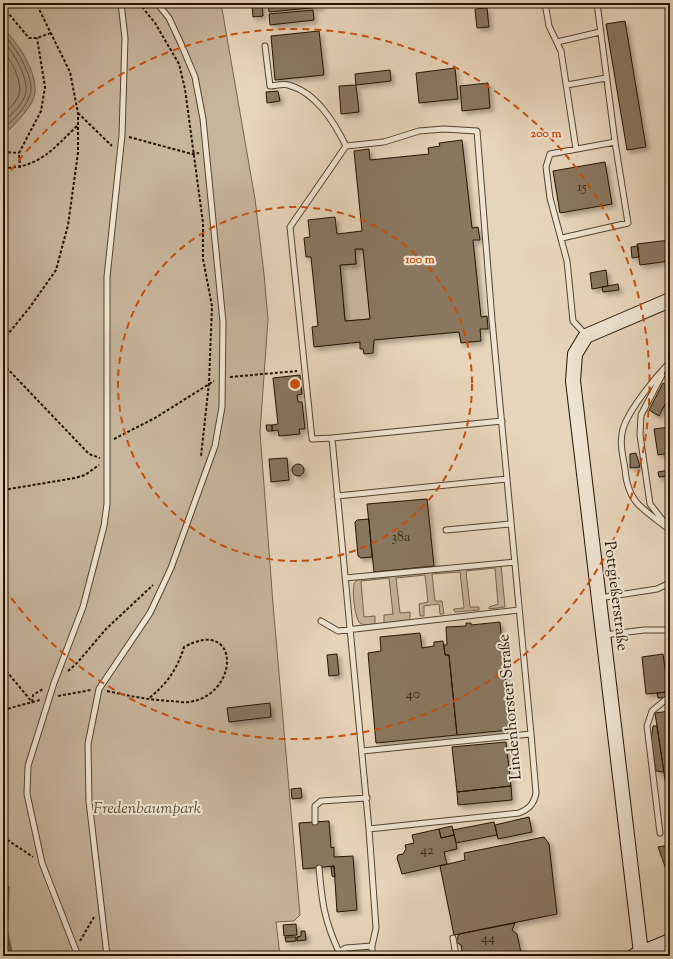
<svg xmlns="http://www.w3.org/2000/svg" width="673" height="959" font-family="'Sorts Mill Goudy',serif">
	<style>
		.green { fill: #c6b49b; stroke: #74634e }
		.water { fill: #a4937b; stroke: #705f4a }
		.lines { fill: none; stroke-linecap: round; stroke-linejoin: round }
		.shore { stroke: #64523e; stroke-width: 1 }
		.stream { stroke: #705f4a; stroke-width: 3.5 }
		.building { fill: #897761; stroke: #231200; fill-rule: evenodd; filter: url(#shadow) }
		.lane-casing { stroke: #54432f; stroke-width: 7 }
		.secondary-casing { stroke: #231200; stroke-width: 16 }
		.path { stroke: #231200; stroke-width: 2; stroke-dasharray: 3 2; stroke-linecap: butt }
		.lane { stroke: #efe4d3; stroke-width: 5 }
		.secondary { stroke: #efe4d3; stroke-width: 14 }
		.ring { fill: none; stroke: #ca4e0a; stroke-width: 2; stroke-dasharray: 7 5 }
		.labels { text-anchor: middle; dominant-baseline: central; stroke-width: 4; stroke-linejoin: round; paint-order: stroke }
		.number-label { font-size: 14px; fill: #3c2b18 }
		.street-label { font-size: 16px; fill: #231200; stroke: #efe4d3 }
		.park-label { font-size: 16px; font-style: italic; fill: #5c4b36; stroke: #efe4d3 }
		.centre { fill: #ca4e0a; stroke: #efe4d3; stroke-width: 2 }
		.ring-label { font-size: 12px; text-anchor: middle; font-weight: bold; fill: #ca4e0a; stroke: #efe4d3; stroke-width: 4; stroke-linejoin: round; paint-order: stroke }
	</style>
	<defs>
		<filter id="shadow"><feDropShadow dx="3.5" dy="3.5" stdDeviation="2" flood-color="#0004"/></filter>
	</defs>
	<rect width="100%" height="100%" fill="#e7d5bb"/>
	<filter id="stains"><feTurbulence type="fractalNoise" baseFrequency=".005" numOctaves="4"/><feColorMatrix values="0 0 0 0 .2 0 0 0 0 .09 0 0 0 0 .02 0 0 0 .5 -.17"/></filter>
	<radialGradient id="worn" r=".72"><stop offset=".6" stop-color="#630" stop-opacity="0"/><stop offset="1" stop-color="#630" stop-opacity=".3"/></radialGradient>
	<!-- green -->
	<path class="green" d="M 3,3 L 221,3 L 255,199 L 264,274 L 268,319 L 260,432 L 273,604 L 300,915 L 294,921 L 276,922 L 280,956 L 3,956 Z
		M 355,249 L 363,249 L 370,319 L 345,321 L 340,265 L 356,264 Z
		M 501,565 L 505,607 L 489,609 L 489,607 L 498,604 L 495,568 L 466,571 L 470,607 L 479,607 L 479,610 L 455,612 L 454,610 L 454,609 L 464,608 L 460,572 L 432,574 L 435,601 L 442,601 L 444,614 L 440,614 L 439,604 L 424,606 L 424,616 L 420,616 L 419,604 L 428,602 L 425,575 L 396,578 L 400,613 L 410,612 L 410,620 L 384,623 L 384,615 L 393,614 L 389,578 L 361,581 L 364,617 L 375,616 L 375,624 C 371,624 364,626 360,623 C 355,620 351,587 355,582 C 356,581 358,580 360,579 Z"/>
	<!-- water -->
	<path class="water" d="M 3,28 C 18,43 37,71 35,93 C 34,102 26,111 21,117 C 16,123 9,131 3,134 Z"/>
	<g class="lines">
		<!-- shore -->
		<path class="shore" d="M 3,34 C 14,45 36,78 30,95 C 25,109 14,119 3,129
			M 3,41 C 13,51 28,77 26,92 C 24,104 11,115 3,122
			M 3,50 C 11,60 20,77 20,91 C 19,100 9,109 3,114"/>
		<!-- stream -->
		<path class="stream" d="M 3,881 L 8,888 L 6,931 L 12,956"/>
	</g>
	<!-- building -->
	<path class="building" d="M 252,3 L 262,3 L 263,16 L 253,17 Z
		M 268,3 L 321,3 L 321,7 L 269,12 Z
		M 487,8 L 489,27 L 477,28 L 475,9 Z
		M 313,10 L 314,20 L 270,25 L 269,14 Z
		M 625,21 L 646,147 L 627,150 L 606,24 Z
		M 319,31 L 324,75 L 275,80 L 271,36 Z
		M 455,68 L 458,99 L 419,103 L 416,73 Z
		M 390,70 L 391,81 L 356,85 L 355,74 Z
		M 488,83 L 490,108 L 462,111 L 460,86 Z
		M 356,85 L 359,112 L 341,114 L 339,86 Z
		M 278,91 L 280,101 L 267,103 L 266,92 Z
		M 462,140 L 472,228 L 478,227 L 480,240 L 473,240 L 481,317 L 487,316 L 488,329 L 480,329 L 481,341 L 461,343 L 459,332 L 374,340 L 373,353 L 364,354 L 363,349 L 360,349 L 360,342 L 314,347 L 312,327 L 318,326 L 311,257 L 306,257 L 304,238 L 310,237 L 308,220 L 335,217 L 337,234 L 362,231 L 354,151 L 369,149 L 370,160 L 429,154 L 428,148 L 440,146 L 439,143 ZM 355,249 L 363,249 L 370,319 L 345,321 L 340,265 L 356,264 Z
		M 605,162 L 612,204 L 560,213 L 553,171 Z
		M 670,240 L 670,261 L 640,265 L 637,244 Z
		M 638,246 L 639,257 L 632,258 L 631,247 Z
		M 606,270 L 608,286 L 592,289 L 590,273 Z
		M 618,284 L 619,290 L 603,292 L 602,287 Z
		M 300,375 L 302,394 L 297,395 L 298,402 L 302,402 L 305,429 L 299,429 L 300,434 L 279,436 L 278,430 L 272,431 L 272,425 L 278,424 L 273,378 Z
		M 663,383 L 670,387 L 670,395 L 659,416 L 649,410 Z
		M 266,425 L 272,425 L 272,431 L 267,431 Z
		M 670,427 L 670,453 L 658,455 L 654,429 Z
		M 636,453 L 640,467 L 630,468 L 630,454 Z
		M 287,458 L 289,480 L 271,482 L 269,459 Z
		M292 470a6 6 0 1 1 12 0a6 6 0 1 1-12 0Z
		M 670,470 L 670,476 L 659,477 L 658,472 Z
		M 427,499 L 434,566 L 374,572 L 367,504 Z
		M 369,519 L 372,557 L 361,558 L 358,556 L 355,522 L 357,520 Z
		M 500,622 L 510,730 L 457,735 L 449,655 L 445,655 L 444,645 L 447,645 L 446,627 L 466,626 L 466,623 L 471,623 L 471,625 Z
		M 420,633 L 422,648 L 434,646 L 434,642 L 443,641 L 445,655 L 449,655 L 457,735 L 376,743 L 368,653 L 381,651 L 380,637 Z
		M 337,654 L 339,675 L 329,676 L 327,655 Z
		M 663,654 L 668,692 L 646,694 L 642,657 Z
		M 667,692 L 668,697 L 658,698 L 657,693 Z
		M 270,703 L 271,717 L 229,722 L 227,708 Z
		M 670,711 L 670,813 L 655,713 Z
		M 653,726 L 657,726 L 664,772 L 656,771 L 651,741 Z
		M 506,742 L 511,786 L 457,792 L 452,747 Z
		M 511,786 L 512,800 L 458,805 L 457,792 Z
		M 301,788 L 302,798 L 292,799 L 291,789 Z
		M 529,817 L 532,832 L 498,839 L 495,825 Z
		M 329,821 L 331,848 L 334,847 L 334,857 L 353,856 L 357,910 L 337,912 L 334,866 L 303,869 L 299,823 Z
		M 494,822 L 497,835 L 456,843 L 453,830 Z
		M 452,826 L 454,835 L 441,838 L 439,829 Z
		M 439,829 L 441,838 L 454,835 L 456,843 L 457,849 L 444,852 L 447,864 L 402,874 L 397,858 L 398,855 L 403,854 L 406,849 L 405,845 L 414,843 L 412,835 Z
		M 544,837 L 549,844 L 557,914 L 454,935 L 440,866 L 465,860 L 464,853 Z
		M 670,845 L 670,872 L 667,872 L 658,847 Z
		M 334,866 L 335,877 L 332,876 L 331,867 Z
		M 515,923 L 512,930 L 517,934 L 521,953 L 519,956 L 463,956 L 461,945 L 456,942 L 459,934 Z
		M 296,924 L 297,935 L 284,936 L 283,925 Z
		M 301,931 L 305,931 L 306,940 L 297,941 L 297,937 L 301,936 Z
		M 285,937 L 296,937 L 296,941 L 286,942 Z"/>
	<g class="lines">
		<defs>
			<path id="lane" d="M 545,3 L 549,26 L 561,51 L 576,149
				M 597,3 L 615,142
				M 557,42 L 600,32
				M 265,46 L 270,86 C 275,86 283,83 288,85 C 316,92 334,122 346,146
				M 567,85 L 606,78
				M 562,238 L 628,223 L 615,142 L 550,154 L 546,167 L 550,198 L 567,261 L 573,321 L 586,335
				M 670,362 C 655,378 629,409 623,429 C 619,442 623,456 625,469 C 626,482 629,495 639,505 C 648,514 660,522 670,530
				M 662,375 L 641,415 L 640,435 L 650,504 L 664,522
				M 332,438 L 312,439 L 290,227 L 346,146 L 384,142 L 419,131 L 444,129 L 477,131 L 492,320 L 531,734 L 536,793 C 534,804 529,809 519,813 L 369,829
				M 337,496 L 507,479
				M 446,530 L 511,524
				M 345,578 L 515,562
				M 599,598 L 657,589 L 670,583
				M 321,621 L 338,631 L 519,610
				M 604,635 L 644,630 L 670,630
				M 362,751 L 531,734
				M 315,822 L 315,806 L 321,801 L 367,798
				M 660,833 L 647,726 L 652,711 L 670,696
				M 319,868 C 322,902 324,920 339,952
				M 453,938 L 456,956
				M 78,956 L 42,863 L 27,794 L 28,766 L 54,683 L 83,607 L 104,526 L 107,504 L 107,277 L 122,135 L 125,38 L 121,3
				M 107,956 L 89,801 L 88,744 L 99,689 L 150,613 L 171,568 L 215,446 L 222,407 L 223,322 L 203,119 L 195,77 L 182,46 L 169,18 L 157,3
				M 338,956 L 339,952 L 346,948 L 372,946
				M 372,956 L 372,946 L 376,928 L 369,829 L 332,438 L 502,421"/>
			<path id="secondary" d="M 641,953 L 573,381 L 575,354 L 586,336 L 670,300
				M 634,956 L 670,941"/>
		</defs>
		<!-- lane casing -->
		<use href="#lane" class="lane-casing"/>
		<!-- secondary casing -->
		<use href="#secondary" class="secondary-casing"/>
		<!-- path -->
		<path class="path" d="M 139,3 L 155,23 L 179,64 L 185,89 L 203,223 L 203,259 L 212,306 L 209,383 L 201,456
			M 3,7 L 29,38 L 37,38 L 51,33
			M 78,113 L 112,146
			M 129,137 L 192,154 L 199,153
			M 3,152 L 19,153
			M 3,168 C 39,168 53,149 77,126
			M 20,168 L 19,153 L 41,111 L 45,87 L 37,38
			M 3,340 L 30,307 L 56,270 L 68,225 L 78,153 L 78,113 L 70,72 L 36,3
			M 3,364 L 89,454 L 100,458
			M 230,377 L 297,371
			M 114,439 L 155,418 L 214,381
			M 3,490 L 75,478 L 85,475 L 99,465
			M 3,667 L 32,702
			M 68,671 L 77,663 L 106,629 L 153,585
			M 107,691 C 129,696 149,700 171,701 C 176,701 183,703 189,702 C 240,695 241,616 184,647 C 177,670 166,685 148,699
			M 58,696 L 91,690
			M 32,702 L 33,695 L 43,689
			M 3,710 L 40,700
			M 3,837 L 33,857
			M 80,941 L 94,917"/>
		<!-- lane -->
		<use href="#lane" class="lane"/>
		<!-- secondary -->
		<use href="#secondary" class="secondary"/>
	</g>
	<!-- distance rings -->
	<g class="ring">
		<circle cx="295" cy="384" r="177"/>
		<path d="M4 180A355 355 0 1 1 4 588"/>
	</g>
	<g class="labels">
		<!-- number labels -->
		<g class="number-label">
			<text x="582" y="188">15</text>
			<text x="401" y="538">38a</text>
			<text x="413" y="695">40</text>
			<text x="427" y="851">42</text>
			<text x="488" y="939">44</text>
		</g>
		<!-- street labels -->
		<g class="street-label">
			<text transform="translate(615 596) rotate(83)">Pottgießerstraße</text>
			<text transform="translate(511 707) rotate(-95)">Lindenhorster Straße</text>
		</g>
		<!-- park labels -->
		<g class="park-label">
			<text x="147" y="809">Fredenbaumpark</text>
		</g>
	</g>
	<circle cx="295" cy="384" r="6" class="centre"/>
	<g class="ring-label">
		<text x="546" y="137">200 m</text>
		<text x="420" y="263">100 m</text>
	</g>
	<!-- margin -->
	<rect width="673" height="959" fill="none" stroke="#e7d5bb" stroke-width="16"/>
	<rect x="4" y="4" width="665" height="951" fill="none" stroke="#231200" stroke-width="2"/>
	<rect x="8" y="8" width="657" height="943" fill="none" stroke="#231200"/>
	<rect width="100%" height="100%" filter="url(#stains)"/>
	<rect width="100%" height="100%" fill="url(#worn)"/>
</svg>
